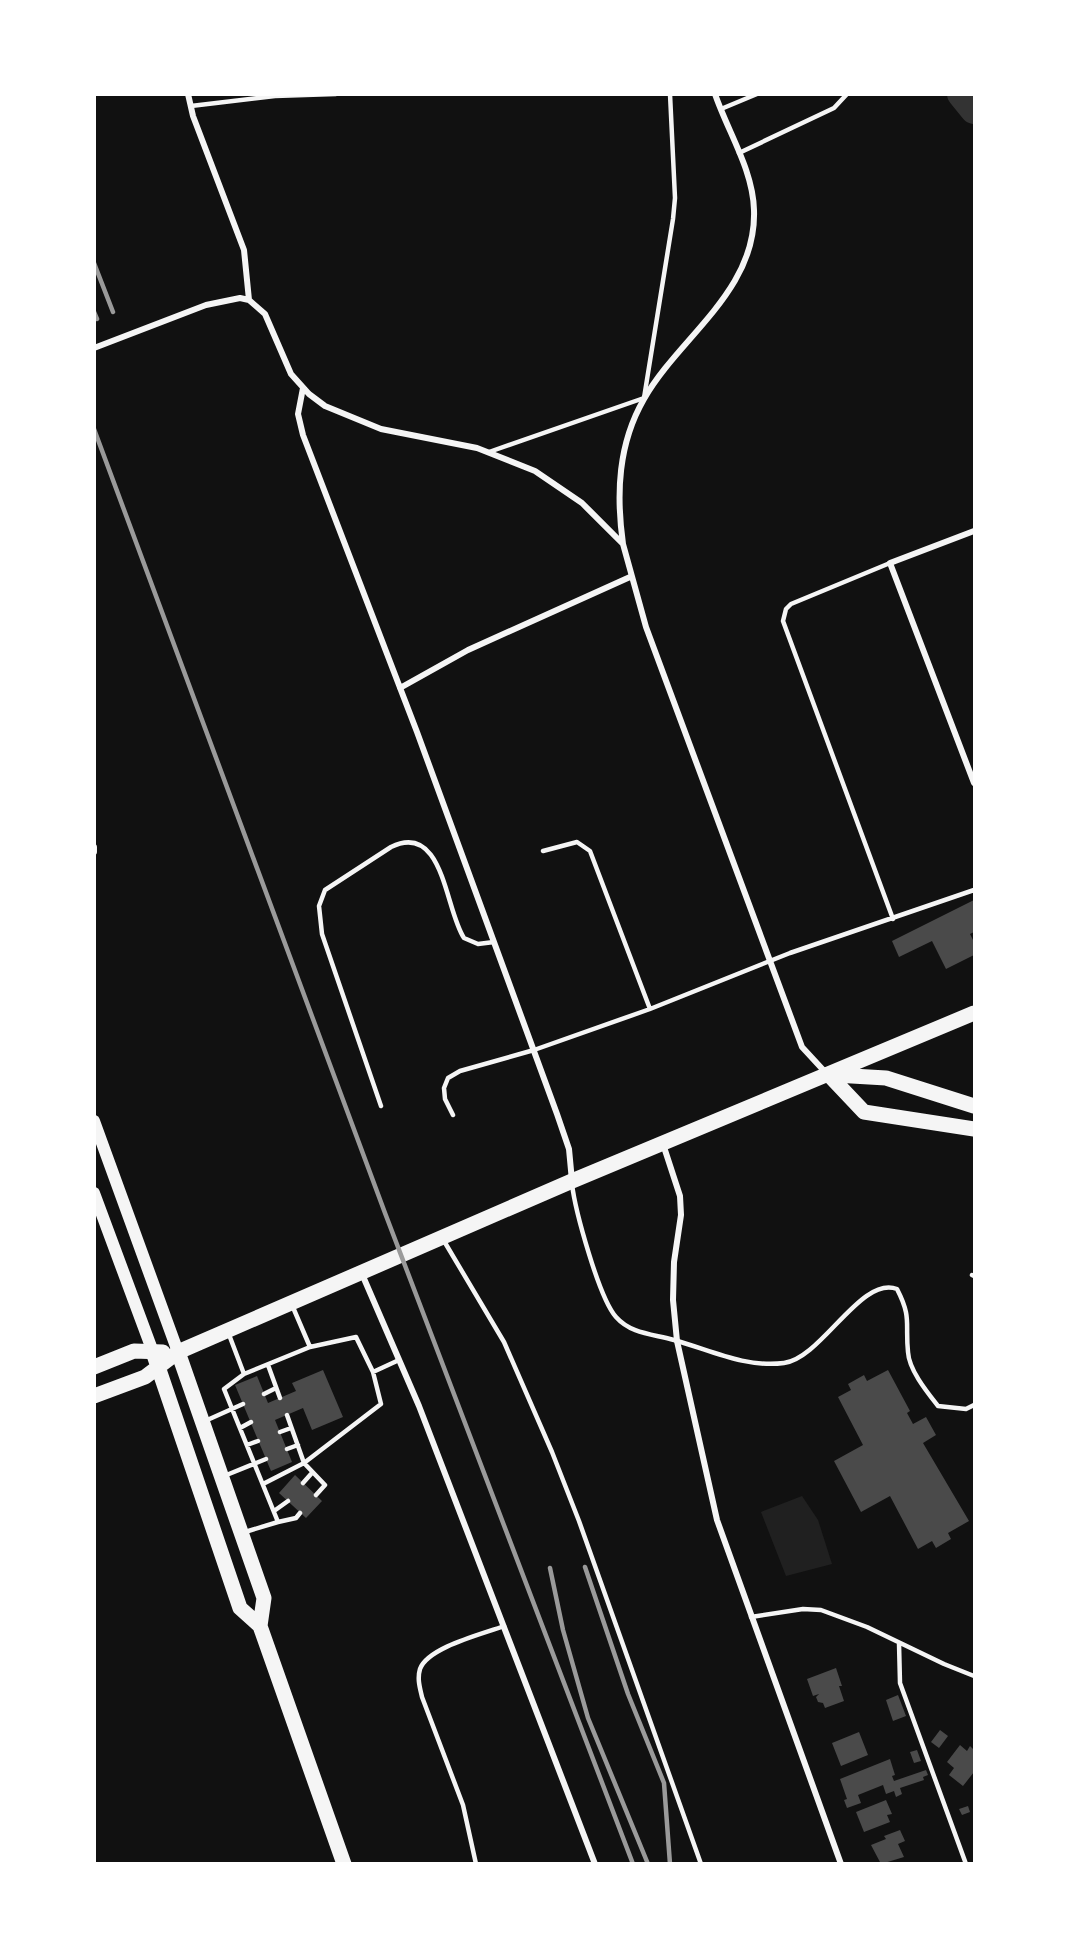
<svg xmlns="http://www.w3.org/2000/svg" width="1069" height="1958" font-family="Helvetica,sans-serif">
	<style>
		.green { fill: #202020 }
		.lines { fill: none; stroke-linecap: round; stroke-linejoin: round }
		.river { stroke: #333; stroke-width: 28 }
		.building { fill: #4a4a4a }
		.service { stroke: #f5f5f5; stroke-width: 4.5 }
		.minor { stroke: #f5f5f5; stroke-width: 6 }
		.secondary { stroke: #f5f5f5; stroke-width: 12 }
		.primary { stroke: #f5f5f5; stroke-width: 15 }
		.rail { stroke: #9a9a9a; stroke-width: 4.5 }
	</style>
	<rect width="100%" height="100%" fill="#111"/>
	<!-- green -->
	<path class="green" d="M 802,1496 L 818,1520 L 832,1564 L 786,1576 L 761,1512 Z"/>
	<g class="lines">
		<!-- river -->
		<path class="river" d="M 961,94 L 974,110"/>
	</g>
	<!-- building -->
	<path class="building" d="M 974,900 L 974,932 L 970,934 L 974,942 L 974,955 L 946,969 L 932,941 L 899,957 L 892,941 Z
		M 323,1370 L 343,1417 L 312,1430 L 303,1408 L 275,1420 L 292,1462 L 271,1471 L 235,1385 L 257,1376 L 268,1403 L 296,1391 L 292,1383 Z
		M 888,1370 L 910,1411 L 907,1413 L 913,1424 L 926,1417 L 936,1435 L 923,1443 L 969,1521 L 948,1533 L 951,1539 L 936,1548 L 932,1541 L 918,1549 L 890,1496 L 861,1512 L 834,1461 L 863,1445 L 838,1397 L 851,1390 L 848,1384 L 864,1375 L 867,1381 Z
		M 295,1475 L 322,1501 L 306,1518 L 279,1493 Z
		M 836,1668 L 842,1686 L 839,1686 L 844,1701 L 825,1708 L 823,1703 L 818,1702 L 816,1697 L 819,1694 L 813,1696 L 807,1679 Z
		M 898,1695 L 906,1716 L 893,1721 L 886,1700 Z
		M 940,1730 L 948,1736 L 939,1748 L 931,1742 Z
		M 859,1732 L 868,1755 L 841,1766 L 832,1743 Z
		M 960,1745 L 967,1751 L 970,1746 L 974,1750 L 974,1772 L 963,1786 L 949,1775 L 954,1768 L 947,1762 Z
		M 917,1750 L 921,1761 L 914,1763 L 910,1752 Z
		M 890,1759 L 895,1775 L 892,1776 L 894,1781 L 926,1770 L 928,1775 L 923,1777 L 924,1780 L 900,1788 L 902,1794 L 896,1797 L 894,1791 L 886,1794 L 883,1785 L 858,1795 L 861,1803 L 847,1808 L 844,1800 L 847,1799 L 840,1779 Z
		M 886,1800 L 892,1814 L 887,1815 L 890,1822 L 864,1832 L 856,1812 Z
		M 968,1806 L 970,1812 L 962,1815 L 959,1809 Z
		M 900,1830 L 905,1841 L 898,1844 L 904,1857 L 881,1864 L 871,1845 L 886,1839 L 884,1836 Z"/>
	<g class="lines">
		<!-- service -->
		<path class="service" d="M 191,106 L 275,96 L 336,94
			M 721,109 L 757,94
			M 739,153 L 834,108 L 847,94
			M 489,452 L 644,398 L 673,219 L 675,198 L 670,94
			M 890,563 L 791,604 L 786,609 L 783,621 L 893,919
			M 543,851 L 577,842 L 590,851 L 650,1009
			M 381,1106 L 322,934 L 319,906 L 325,890 L 391,847 C 444,821 445,910 464,938 L 478,944 L 494,942
			M 453,1115 L 445,1099 L 444,1088 L 448,1078 L 460,1071 L 534,1050 L 650,1009 L 790,953 L 974,890
			M 572,1184 C 575,1210 599,1298 616,1317 C 631,1334 653,1334 674,1340 C 710,1350 745,1368 784,1363 C 822,1358 861,1275 897,1289 C 912,1318 905,1323 908,1352 C 909,1370 927,1392 938,1406 L 966,1409 L 974,1405
			M 444,1241 L 504,1342 L 552,1452 L 579,1521 L 701,1864
			M 972,1275 L 974,1276
			M 228,1332 L 244,1374 L 224,1389 L 278,1522 L 245,1532
			M 310,1347 L 356,1337 L 373,1372 L 399,1360
			M 268,1365 L 280,1398
			M 244,1374 L 310,1347 L 292,1305
			M 264,1394 L 276,1388
			M 287,1415 L 304,1463 L 381,1404 L 373,1372
			M 205,1421 L 243,1404
			M 240,1428 L 251,1422
			M 280,1432 L 291,1428
			M 247,1445 L 258,1441
			M 287,1449 L 298,1445
			M 224,1476 L 266,1459
			M 303,1483 L 311,1474
			M 263,1484 L 304,1463 L 325,1485 L 316,1495
			M 274,1511 L 288,1501
			M 278,1522 L 296,1518 L 300,1513
			M 751,1617 L 803,1609 L 821,1610 L 867,1627 L 944,1664 L 974,1676
			M 899,1643 L 900,1683 L 966,1864
			M 476,1864 L 463,1805 L 422,1697 C 420,1688 417,1679 420,1669 C 428,1647 483,1634 504,1626"/>
		<!-- minor -->
		<path class="minor" d="M 188,94 L 193,116 L 244,250 L 249,300
			M 94,348 L 206,305 L 240,298 L 249,300 L 265,314 L 291,374 L 309,394 L 325,406 L 381,429 L 477,448 L 535,471 L 582,503 L 623,544 L 646,627 L 802,1047 L 826,1073
			M 303,388 L 298,414 L 303,435 L 417,732 L 557,1114 L 569,1149 L 572,1181
			M 974,531 L 890,563 L 974,783
			M 623,544 C 616,494 618,444 644,399 C 679,337 757,291 754,210 C 753,170 728,132 715,94
			M 400,688 L 468,650 L 630,577
			M 94,847 L 94,852
			M 663,1144 L 680,1196 L 681,1215 L 674,1262 L 673,1300 L 677,1341 L 717,1520 L 841,1864
			M 362,1274 L 419,1406 L 595,1864"/>
		<!-- secondary -->
		<path class="secondary" d="M 94,1121 L 178,1352
			M 94,1193 L 153,1352"/>
		<!-- primary -->
		<path class="primary" d="M 829,1075 L 864,1112 L 974,1129
			M 835,1075 L 886,1078 L 974,1106
			M 153,1352 L 240,1608 L 260,1626
			M 178,1352 L 264,1598 L 260,1626 L 344,1864
			M 94,1367 L 134,1351 L 163,1352
			M 94,1396 L 145,1377 L 178,1352 L 572,1181 L 974,1013"/>
		<!-- rail -->
		<path class="rail" d="M 94,263 L 113,312
			M 94,312 L 97,319
			M 94,429 L 385,1213 L 633,1864
			M 585,1567 L 628,1694 L 664,1783 L 670,1864
			M 550,1568 L 563,1630 L 588,1718 L 648,1864"/>
	</g>
	<!-- border -->
	<rect width="1069" height="1958" fill="none" stroke="#ffffff" stroke-width="192"/>
</svg>
